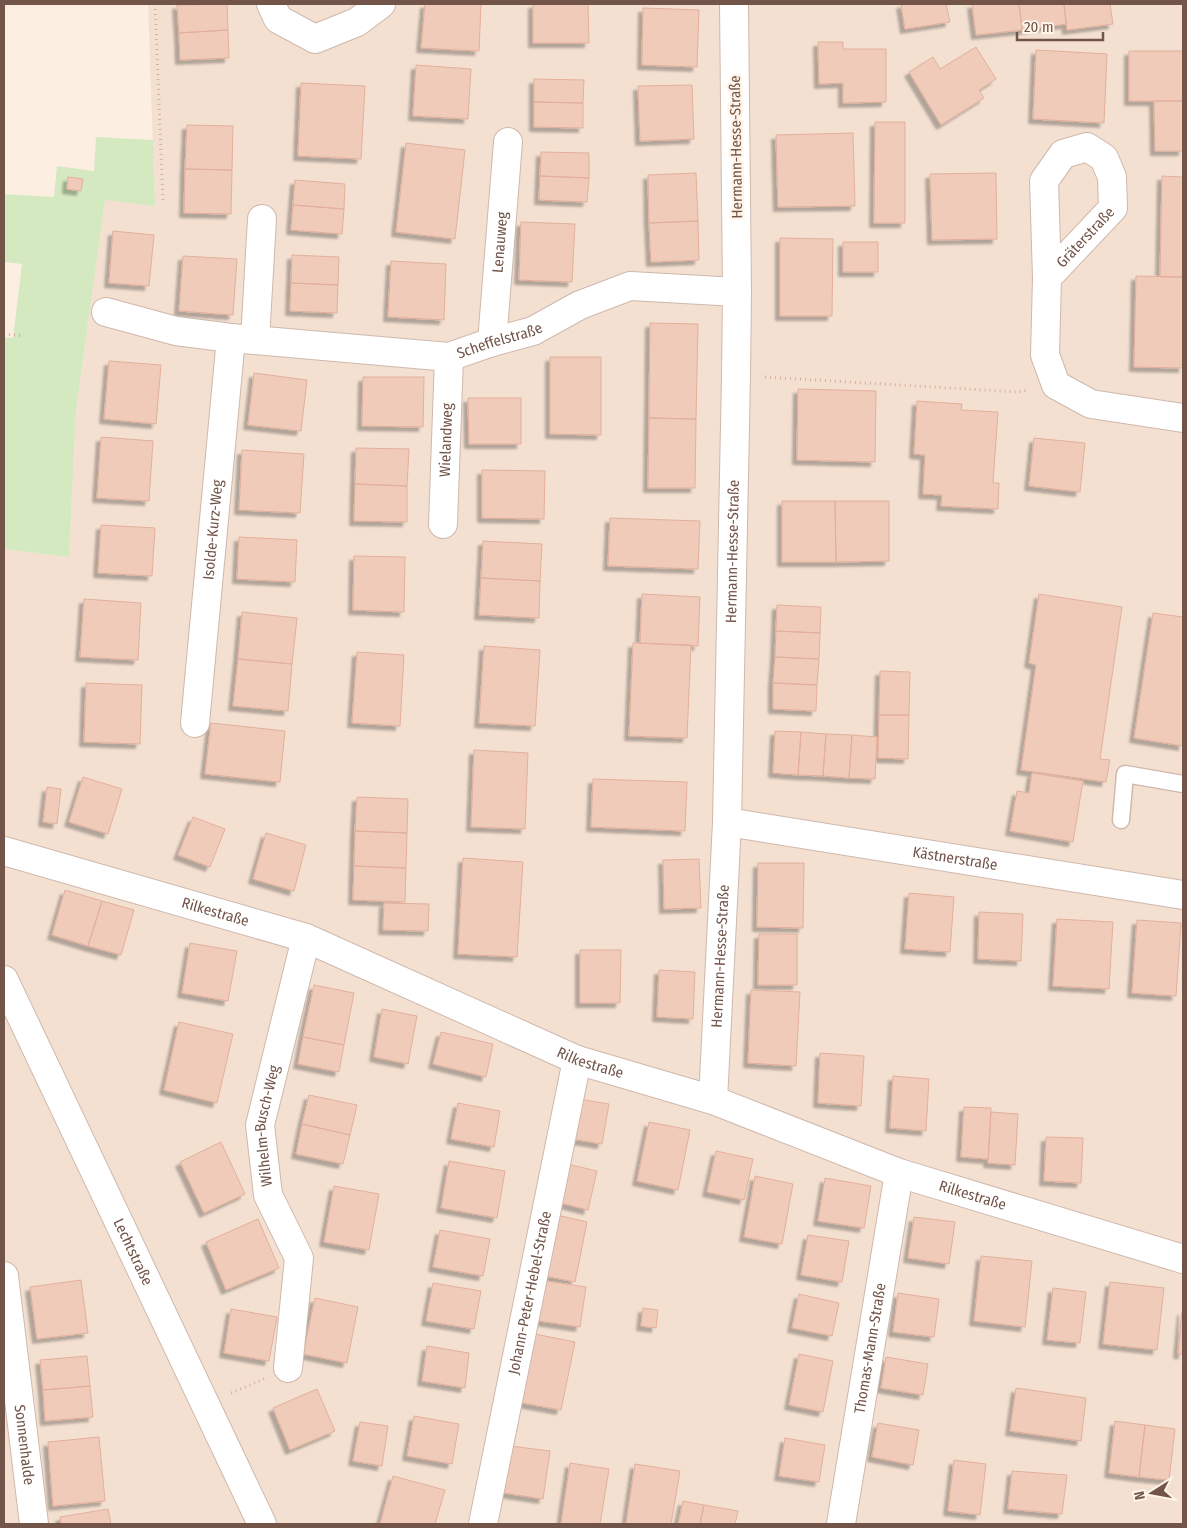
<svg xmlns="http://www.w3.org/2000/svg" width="1187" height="1528" font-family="'Fira Sans Condensed',sans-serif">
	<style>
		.residential { fill: #f3e0d1 }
		.green { fill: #d5e9c1 }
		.building { fill: #f0cbba; stroke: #e3af9b; filter: url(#shadow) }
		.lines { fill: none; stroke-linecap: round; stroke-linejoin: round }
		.service-casing { stroke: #cfb8ac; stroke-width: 19 }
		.minor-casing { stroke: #cfb8ac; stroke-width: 30 }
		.tertiary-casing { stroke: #cfb8ac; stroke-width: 30 }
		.path { stroke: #d5ae9e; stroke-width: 3; stroke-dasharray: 1 4; stroke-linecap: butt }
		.service { stroke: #fff; stroke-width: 16 }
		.minor { stroke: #fff; stroke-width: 28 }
		.tertiary { stroke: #fff; stroke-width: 28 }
		.labels { text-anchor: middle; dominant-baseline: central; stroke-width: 5; stroke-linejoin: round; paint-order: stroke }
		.street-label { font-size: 15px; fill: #725449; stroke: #fff4e8 }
	</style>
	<defs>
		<filter id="shadow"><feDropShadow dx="-4.5" dy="4.5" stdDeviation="1" flood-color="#0004"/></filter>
	</defs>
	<rect width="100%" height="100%" fill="#fcefe2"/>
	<!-- residential -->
	<path class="residential" d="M 148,4 L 1183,4 L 1183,1524 L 4,1524 L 4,549 L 69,557 L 76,410 L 105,199 L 155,206 Z"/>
	<!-- green -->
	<path class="green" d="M 96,137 L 153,140 L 155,206 L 105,200 L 76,410 L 69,557 L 4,549 L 4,337 L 13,338 L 22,264 L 4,262 L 4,194 L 54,197 L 57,166 L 94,171 Z"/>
	<!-- building -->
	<path class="building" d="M 227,4 L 228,30 L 179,33 L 177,5 Z
		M 425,4 L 481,4 L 479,51 L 421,48 Z
		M 533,4 L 588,4 L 589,43 L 533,43 Z
		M 901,4 L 946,4 L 950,22 L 905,29 Z
		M 972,4 L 1019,4 L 1022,30 L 976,35 Z
		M 1019,4 L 1064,4 L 1066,24 L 1022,30 Z
		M 1064,4 L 1110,4 L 1113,24 L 1067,30 Z
		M 643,8 L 699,10 L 697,67 L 642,65 Z
		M 228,30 L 229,58 L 180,60 L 179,33 Z
		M 818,42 L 843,42 L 843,49 L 886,49 L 886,102 L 843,103 L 843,83 L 819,84 Z
		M 976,47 L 996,79 L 979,90 L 984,98 L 941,125 L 909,72 L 933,57 L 940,69 Z
		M 1036,50 L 1107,54 L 1104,123 L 1033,119 Z
		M 1129,51 L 1183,51 L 1183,101 L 1129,101 Z
		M 416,65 L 471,69 L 468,119 L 413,116 Z
		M 534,79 L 584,80 L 583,103 L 534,102 Z
		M 301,83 L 365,86 L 361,159 L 298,156 Z
		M 692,85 L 694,139 L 640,141 L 638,86 Z
		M 1154,101 L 1183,101 L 1183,151 L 1155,151 Z
		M 534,102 L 583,103 L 583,128 L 534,127 Z
		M 875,122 L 905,122 L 905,223 L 874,223 Z
		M 187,125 L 233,126 L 232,170 L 185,169 Z
		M 853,133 L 855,206 L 778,207 L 776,135 Z
		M 406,143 L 465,150 L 455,239 L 396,232 Z
		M 541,152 L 589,153 L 589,178 L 540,176 Z
		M 185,169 L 232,170 L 231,214 L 184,213 Z
		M 696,173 L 698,221 L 649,223 L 648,175 Z
		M 996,173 L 997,239 L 932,240 L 930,174 Z
		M 540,176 L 589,178 L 587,202 L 539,200 Z
		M 1162,176 L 1183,177 L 1183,277 L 1160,277 Z
		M 68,177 L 83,179 L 81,191 L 67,189 Z
		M 295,180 L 345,184 L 344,209 L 293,205 Z
		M 293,205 L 344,209 L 342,234 L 291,230 Z
		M 698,221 L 699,260 L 651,262 L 649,223 Z
		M 521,222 L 575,224 L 572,282 L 519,280 Z
		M 113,231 L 154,235 L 149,286 L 109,283 Z
		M 780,238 L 833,239 L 832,316 L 780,316 Z
		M 843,242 L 878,242 L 878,272 L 843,272 Z
		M 292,255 L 339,257 L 338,285 L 291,283 Z
		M 183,256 L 237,259 L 233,315 L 179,311 Z
		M 391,261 L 446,264 L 444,320 L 388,317 Z
		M 1136,276 L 1183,277 L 1183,368 L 1134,367 Z
		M 291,283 L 338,285 L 337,313 L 290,311 Z
		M 650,323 L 698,324 L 696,419 L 649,418 Z
		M 550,357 L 601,357 L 601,435 L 550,434 Z
		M 109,361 L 161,365 L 156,424 L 104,419 Z
		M 254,373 L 307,380 L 301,431 L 248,425 Z
		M 363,377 L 424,377 L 423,427 L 362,426 Z
		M 798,389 L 876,391 L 875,462 L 797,460 Z
		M 468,398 L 521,398 L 521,444 L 469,444 Z
		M 917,401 L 962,404 L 961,410 L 998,412 L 993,483 L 999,483 L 998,509 L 941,506 L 942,495 L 923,494 L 925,455 L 914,454 Z
		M 649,418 L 696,419 L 695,488 L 648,488 Z
		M 101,437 L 153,441 L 149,501 L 97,498 Z
		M 1034,438 L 1085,443 L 1080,492 L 1029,486 Z
		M 356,448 L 409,449 L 407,486 L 355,484 Z
		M 242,450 L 304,454 L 300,513 L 239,510 Z
		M 482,470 L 545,471 L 544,519 L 482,518 Z
		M 355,484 L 407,486 L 407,522 L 354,521 Z
		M 782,501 L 835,501 L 836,562 L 782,562 Z
		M 835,501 L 889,501 L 889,561 L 836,562 Z
		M 610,518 L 700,521 L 698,569 L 608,566 Z
		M 101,525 L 155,528 L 152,576 L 98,573 Z
		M 239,537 L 297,540 L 295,582 L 237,579 Z
		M 483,541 L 542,544 L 540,581 L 481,578 Z
		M 354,556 L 405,557 L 404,612 L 353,610 Z
		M 481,578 L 540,581 L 539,618 L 479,615 Z
		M 642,594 L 700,597 L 698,646 L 640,643 Z
		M 1039,594 L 1122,607 L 1100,759 L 1110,760 L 1106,782 L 1021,770 L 1036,665 L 1029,663 Z
		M 84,599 L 141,603 L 138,660 L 80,657 Z
		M 777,605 L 821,607 L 820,633 L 776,631 Z
		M 242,612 L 297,618 L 292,664 L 238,659 Z
		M 1153,613 L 1183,617 L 1183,746 L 1134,738 Z
		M 776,631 L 820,633 L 819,659 L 775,657 Z
		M 633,643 L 691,645 L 687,738 L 629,736 Z
		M 484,646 L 540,650 L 535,726 L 479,723 Z
		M 357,652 L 404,655 L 400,726 L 352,723 Z
		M 775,657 L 819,659 L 817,685 L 773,683 Z
		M 238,659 L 292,664 L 288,711 L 233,706 Z
		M 880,671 L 910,672 L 909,715 L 879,715 Z
		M 86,683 L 142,685 L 140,744 L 84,742 Z
		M 773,683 L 817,685 L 816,711 L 773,709 Z
		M 879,715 L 909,715 L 908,759 L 878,758 Z
		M 211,723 L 285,731 L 280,782 L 205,774 Z
		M 775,731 L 801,732 L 798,775 L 773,773 Z
		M 801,732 L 826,734 L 823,776 L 798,775 Z
		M 826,734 L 852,735 L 849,778 L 823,776 Z
		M 852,735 L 877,737 L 875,779 L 849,778 Z
		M 474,750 L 528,753 L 525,829 L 471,827 Z
		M 1032,773 L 1083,781 L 1073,842 L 1010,831 L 1017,791 L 1029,793 Z
		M 83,777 L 122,789 L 108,834 L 69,822 Z
		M 593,779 L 687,782 L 685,831 L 591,827 Z
		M 47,787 L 61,789 L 57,824 L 43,822 Z
		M 357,797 L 408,799 L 407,833 L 355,831 Z
		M 193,817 L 225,829 L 210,867 L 178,855 Z
		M 355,831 L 407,833 L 406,868 L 354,866 Z
		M 266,833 L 306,845 L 294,891 L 253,879 Z
		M 463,858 L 523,862 L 517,957 L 458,954 Z
		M 699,859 L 701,908 L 664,909 L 663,860 Z
		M 758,863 L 804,863 L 803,928 L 757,927 Z
		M 354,866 L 406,868 L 405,902 L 353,900 Z
		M 65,890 L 102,901 L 88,946 L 52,935 Z
		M 909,893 L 954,897 L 950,952 L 905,949 Z
		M 102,901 L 134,910 L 121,955 L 88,946 Z
		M 384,903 L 429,904 L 428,931 L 383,930 Z
		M 979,912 L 1023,914 L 1021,961 L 978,959 Z
		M 1057,919 L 1113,922 L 1109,989 L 1053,986 Z
		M 1137,920 L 1181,923 L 1176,996 L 1132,993 Z
		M 759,934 L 797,934 L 797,985 L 758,985 Z
		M 190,943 L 237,951 L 228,1001 L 182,993 Z
		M 580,950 L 621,950 L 620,1003 L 580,1003 Z
		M 659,970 L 695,972 L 693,1019 L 657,1017 Z
		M 314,985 L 354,993 L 344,1045 L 303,1037 Z
		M 751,990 L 800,992 L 796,1066 L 748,1063 Z
		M 382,1009 L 417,1016 L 408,1064 L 374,1057 Z
		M 179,1022 L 233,1034 L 217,1103 L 164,1090 Z
		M 441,1032 L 493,1044 L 486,1077 L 433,1064 Z
		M 303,1037 L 344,1045 L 339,1072 L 298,1064 Z
		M 820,1053 L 864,1056 L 861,1106 L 818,1103 Z
		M 893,1076 L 929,1079 L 926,1131 L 890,1128 Z
		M 309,1095 L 357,1105 L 350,1135 L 302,1124 Z
		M 579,1099 L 609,1104 L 602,1144 L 572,1139 Z
		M 458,1103 L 500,1111 L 494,1147 L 451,1139 Z
		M 964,1107 L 991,1108 L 988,1159 L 961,1157 Z
		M 991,1112 L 1018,1114 L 1015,1165 L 988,1163 Z
		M 649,1122 L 690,1130 L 678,1190 L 637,1181 Z
		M 302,1124 L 350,1135 L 343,1164 L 296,1154 Z
		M 1046,1137 L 1083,1138 L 1081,1183 L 1044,1181 Z
		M 221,1142 L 245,1194 L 204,1213 L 180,1162 Z
		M 716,1151 L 753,1159 L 744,1200 L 707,1192 Z
		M 449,1161 L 505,1171 L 497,1218 L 441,1208 Z
		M 563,1163 L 597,1171 L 588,1210 L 553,1201 Z
		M 755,1176 L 793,1184 L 782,1244 L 744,1237 Z
		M 825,1178 L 871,1186 L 864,1228 L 818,1221 Z
		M 334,1186 L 379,1194 L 369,1250 L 324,1242 Z
		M 553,1214 L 587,1222 L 575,1282 L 540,1275 Z
		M 914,1217 L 955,1222 L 949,1264 L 908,1258 Z
		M 258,1219 L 279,1268 L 226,1290 L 206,1242 Z
		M 440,1230 L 490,1239 L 483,1276 L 433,1267 Z
		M 808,1235 L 849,1241 L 842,1282 L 801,1275 Z
		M 981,1256 L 1032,1261 L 1025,1327 L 974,1321 Z
		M 81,1280 L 88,1333 L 37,1339 L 30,1287 Z
		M 539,1280 L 586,1287 L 580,1327 L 533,1320 Z
		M 1110,1282 L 1164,1288 L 1157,1350 L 1103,1344 Z
		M 433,1283 L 481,1291 L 474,1329 L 426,1321 Z
		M 1053,1288 L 1086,1292 L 1080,1343 L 1047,1340 Z
		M 898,1293 L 939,1299 L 934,1337 L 893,1332 Z
		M 799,1294 L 839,1303 L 832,1336 L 792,1328 Z
		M 315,1298 L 358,1307 L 347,1363 L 303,1354 Z
		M 643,1308 L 658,1310 L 656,1328 L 641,1326 Z
		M 231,1309 L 277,1317 L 269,1361 L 224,1353 Z
		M 1182,1311 L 1183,1311 L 1183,1354 L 1178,1354 Z
		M 530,1333 L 575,1342 L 561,1410 L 517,1402 Z
		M 427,1346 L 469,1353 L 465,1388 L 422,1381 Z
		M 799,1354 L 833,1361 L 823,1412 L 789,1405 Z
		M 87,1356 L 90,1386 L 43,1390 L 40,1360 Z
		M 886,1357 L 928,1364 L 923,1395 L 881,1388 Z
		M 90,1386 L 93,1417 L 45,1421 L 43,1390 Z
		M 1016,1388 L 1086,1398 L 1081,1441 L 1010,1431 Z
		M 317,1389 L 335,1431 L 290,1450 L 273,1408 Z
		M 414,1416 L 459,1424 L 452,1464 L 407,1456 Z
		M 1115,1421 L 1145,1425 L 1139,1477 L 1109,1473 Z
		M 360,1422 L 388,1426 L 382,1466 L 353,1461 Z
		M 878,1423 L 919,1430 L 913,1465 L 872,1457 Z
		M 1145,1425 L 1175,1429 L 1169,1480 L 1139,1477 Z
		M 99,1437 L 105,1501 L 53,1506 L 48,1442 Z
		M 785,1438 L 825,1445 L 819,1482 L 779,1476 Z
		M 511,1446 L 550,1451 L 543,1499 L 504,1493 Z
		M 954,1460 L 986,1464 L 980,1515 L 948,1511 Z
		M 570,1463 L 609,1469 L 600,1524 L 561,1524 Z
		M 635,1464 L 680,1471 L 671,1524 L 626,1524 Z
		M 1012,1471 L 1067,1475 L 1062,1514 L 1008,1509 Z
		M 393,1476 L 445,1490 L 435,1524 L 380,1524 Z
		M 683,1501 L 704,1505 L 700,1524 L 678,1524 Z
		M 704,1505 L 738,1511 L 735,1524 L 700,1524 Z
		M 108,1509 L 111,1524 L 61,1524 L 60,1517 Z"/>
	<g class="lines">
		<defs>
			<path id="service" d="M 1121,820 L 1125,774 L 1183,784"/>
			<g id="minor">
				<path d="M 271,4 L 278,19 L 315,39 L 357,22 L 381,4"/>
				<path id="s1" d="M 1047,278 L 1113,208 L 1112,177 L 1104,158 L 1087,147 L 1063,154 L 1044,181 L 1047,278 L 1045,355 L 1056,385 L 1091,404 L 1183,418"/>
				<path id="s2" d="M 106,312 L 176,331 L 231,338 L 449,357 L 492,342 L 533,331 L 580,305 L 630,286 L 737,292"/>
				<path d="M 255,340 L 262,219"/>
				<path id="s3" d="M 492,342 L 508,142"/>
				<path id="s4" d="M 443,524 L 449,357"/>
				<path id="s5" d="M 195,723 L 231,338"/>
				<path id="s6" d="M 727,822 L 1183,895"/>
				<path id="s7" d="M 4,851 L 306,938 L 577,1060 L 713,1100 L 899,1173 L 1183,1259"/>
				<path id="s8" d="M 713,1100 L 727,822 L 736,376 L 737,292 L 734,4"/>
				<path id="s9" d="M 4,1276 L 34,1524"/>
				<path id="s10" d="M 288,1368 L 299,1258 L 268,1195 L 260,1125 L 306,938"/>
				<path id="s11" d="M 483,1524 L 577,1060"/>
				<path id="s12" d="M 841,1524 L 899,1173"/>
			</g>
			<g id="tertiary">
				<path id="s13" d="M 4,980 L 262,1524"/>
			</g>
		</defs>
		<!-- service casing -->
		<use href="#service" class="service-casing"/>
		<!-- minor casing -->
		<use href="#minor" class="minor-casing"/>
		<!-- tertiary casing -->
		<use href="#tertiary" class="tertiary-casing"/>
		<!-- path -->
		<path class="path" d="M 155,4 L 163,201
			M 4,334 L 24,336
			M 765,377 L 1018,392 L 1028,390
			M 231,1393 L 264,1379"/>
		<!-- service -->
		<use href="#service" class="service"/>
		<!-- minor -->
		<use href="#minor" class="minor"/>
		<!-- tertiary -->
		<use href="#tertiary" class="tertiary"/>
	</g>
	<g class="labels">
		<!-- street labels -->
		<g class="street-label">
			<text transform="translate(736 147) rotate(-91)">Hermann-Hesse-Straße</text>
			<text stroke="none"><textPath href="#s1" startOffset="56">Gräterstraße</textPath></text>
			<text stroke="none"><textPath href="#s3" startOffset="100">Lenauweg</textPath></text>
			<text stroke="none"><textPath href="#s2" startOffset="400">Scheffelstraße</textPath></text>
			<text stroke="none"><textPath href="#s4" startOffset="84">Wielandweg</textPath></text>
			<text stroke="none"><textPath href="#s5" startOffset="194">Isolde-Kurz-Weg</textPath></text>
			<text stroke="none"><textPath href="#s8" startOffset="549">Hermann-Hesse-Straße</textPath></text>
			<text stroke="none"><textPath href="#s6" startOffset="231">Kästnerstraße</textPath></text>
			<text stroke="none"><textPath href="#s7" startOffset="220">Rilkestraße</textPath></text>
			<text stroke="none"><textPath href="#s8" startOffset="144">Hermann-Hesse-Straße</textPath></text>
			<text stroke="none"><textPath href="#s7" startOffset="625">Rilkestraße</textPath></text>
			<text stroke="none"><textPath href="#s10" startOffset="251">Wilhelm-Busch-Weg</textPath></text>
			<text stroke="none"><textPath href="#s7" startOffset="1030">Rilkestraße</textPath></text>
			<text stroke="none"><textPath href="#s13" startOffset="301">Lechtstraße</textPath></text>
			<text stroke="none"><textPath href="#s11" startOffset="236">Johann-Peter-Hebel-Straße</textPath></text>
			<text stroke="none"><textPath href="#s12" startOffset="178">Thomas-Mann-Straße</textPath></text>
			<text stroke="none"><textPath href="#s9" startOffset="170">Sonnenhalde</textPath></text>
		</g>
	</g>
	<!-- border -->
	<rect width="1187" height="1528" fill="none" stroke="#725449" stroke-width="10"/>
	<!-- north arrow -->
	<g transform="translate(1152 1493) rotate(259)" stroke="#fff4e8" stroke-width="4" paint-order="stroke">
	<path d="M0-4L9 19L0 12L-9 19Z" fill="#725449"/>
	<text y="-8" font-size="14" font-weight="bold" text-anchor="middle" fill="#725449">N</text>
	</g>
	<!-- scale -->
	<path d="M1017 32v8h86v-8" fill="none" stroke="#725449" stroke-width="2.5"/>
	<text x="1024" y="32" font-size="15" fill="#725449" stroke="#fff4e8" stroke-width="4" paint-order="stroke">20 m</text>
</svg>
